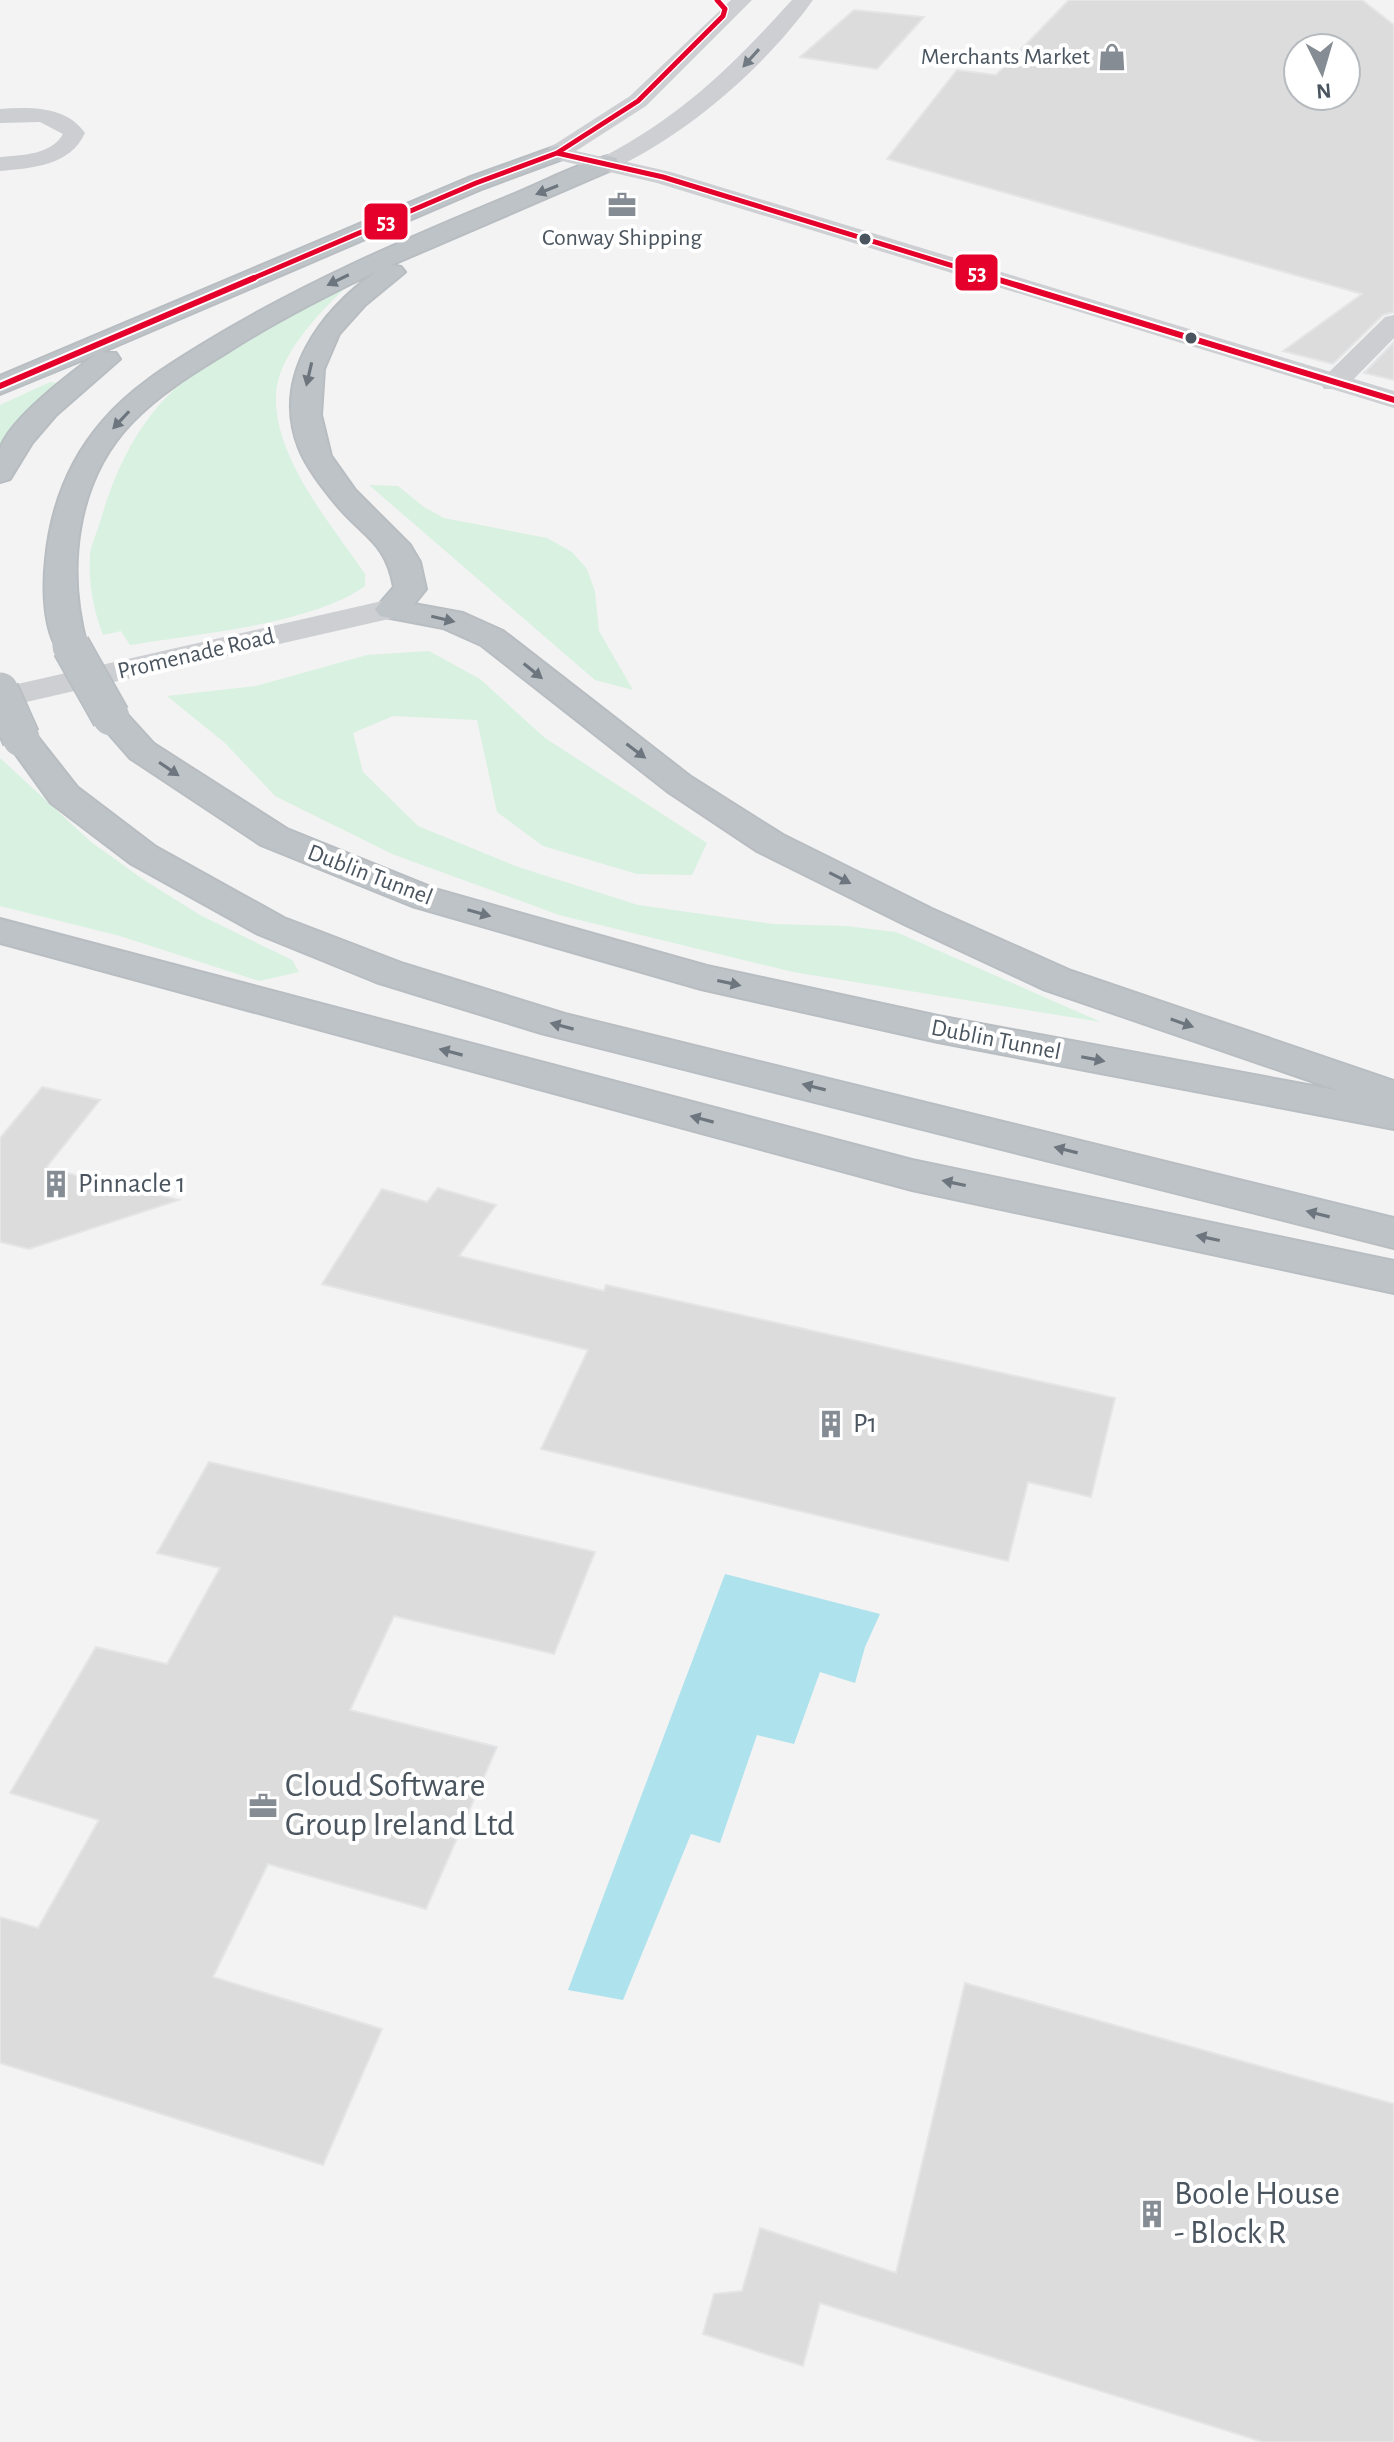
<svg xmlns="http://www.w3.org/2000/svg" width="1394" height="2442" font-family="'Alegreya Sans',sans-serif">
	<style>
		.green { fill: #d8f1e1 }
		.water { fill: #aee2ed }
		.building { fill: #dcdcdd; stroke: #e4e5e6; stroke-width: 2; fill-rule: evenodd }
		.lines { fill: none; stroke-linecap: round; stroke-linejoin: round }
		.highway-casing { stroke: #b8bdc2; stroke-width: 4 }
		.street { fill: #ccced1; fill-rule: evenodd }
		.secondary { fill: #cdcfd2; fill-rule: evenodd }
		.highway { fill: #bec3c7; fill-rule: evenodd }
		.highway-bridge-casing { stroke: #b8bdc2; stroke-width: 40; stroke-linecap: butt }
		.highway-bridge { stroke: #bec3c7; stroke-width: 37 }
		.bus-1-far1-casing { stroke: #fff; stroke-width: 8 }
		.bus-1-casing { stroke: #fff; stroke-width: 10 }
		.bus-1-far1 { stroke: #e4002b; stroke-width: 5 }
		.bus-1 { stroke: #e4002b; stroke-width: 6 }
		.oneway { fill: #717a82 }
		.oneway2 { fill: #6d767e }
		.bus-dot { fill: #4a555f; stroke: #fff; stroke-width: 3 }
		.labels { text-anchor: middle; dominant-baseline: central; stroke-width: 8; stroke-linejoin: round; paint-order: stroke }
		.far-poi-label { font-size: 24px; fill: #4a555f; stroke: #fff; text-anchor: end }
		.far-street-label { font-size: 24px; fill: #4a555f; stroke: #fff }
		.poi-label { font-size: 28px; fill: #4a555f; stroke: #fff; text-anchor: start }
		.near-poi-label { font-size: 34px; fill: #4a555f; stroke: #fff; text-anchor: start }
		.line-badge { stroke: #fff; stroke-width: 3 }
		.badge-label { font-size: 22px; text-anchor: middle; font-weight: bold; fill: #fff }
	</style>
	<rect width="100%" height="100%" fill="#f3f3f3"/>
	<!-- green -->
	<path class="green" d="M 346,287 C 320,312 278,355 276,394 C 273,457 331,524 365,574 L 365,586 C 313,624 196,634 130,645 L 121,631 L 103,635 C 94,612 88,582 90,557 C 90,546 97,533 100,522 C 113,478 130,438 161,403 C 198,361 293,306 346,287 Z
		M 50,382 L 58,383 L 0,444 L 0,405 Z
		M 369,485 L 398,486 L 424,507 L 444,518 L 547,538 L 572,552 L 587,569 L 595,592 L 599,631 L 633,690 L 595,680 Z
		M 429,651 L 480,679 L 545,738 L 707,843 L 692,875 L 637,874 L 543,846 L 497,812 L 477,720 L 393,716 L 353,733 L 363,772 L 418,826 L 518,867 L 638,905 L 773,924 L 846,926 L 896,932 L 1101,1022 L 793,972 L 559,915 L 392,854 L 275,796 L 225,743 L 167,696 L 256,686 L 367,655 Z
		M 0,758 L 91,842 L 144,880 L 200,915 L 292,960 L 299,972 L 259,981 L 120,936 L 0,906 Z"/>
	<!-- water -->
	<path class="water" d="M 725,1574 L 880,1614 L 865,1647 L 855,1683 L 820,1672 L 794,1744 L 757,1735 L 720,1843 L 691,1834 L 623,2000 L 568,1990 Z"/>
	<!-- building -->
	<path class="building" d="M 1069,0 L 1362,0 L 1394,25 L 1394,312 L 1383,315 L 1333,364 L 1283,351 L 1362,294 L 887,159 L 957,70 L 996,75 ZM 1298,48 L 1346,48 L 1346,96 L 1298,96 Z
		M 854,10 L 924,17 L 877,69 L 800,57 Z
		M 1394,342 L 1394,380 L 1364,373 Z
		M 42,1087 L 100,1100 L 46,1168 L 179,1200 L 29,1249 L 0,1242 L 0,1138 Z
		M 438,1188 L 496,1205 L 459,1256 L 604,1291 L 606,1285 L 1115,1398 L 1091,1497 L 1028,1482 L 1008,1561 L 541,1449 L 588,1350 L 322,1284 L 382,1189 L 427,1202 Z
		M 209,1462 L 595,1552 L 554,1654 L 394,1616 L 350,1710 L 497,1747 L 426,1909 L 268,1864 L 213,1977 L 382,2029 L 323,2165 L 0,2063 L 0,1917 L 38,1928 L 99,1820 L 10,1793 L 96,1647 L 167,1664 L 220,1568 L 157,1553 Z
		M 965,1983 L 1394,2104 L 1394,2442 L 1263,2442 L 820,2303 L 803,2366 L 703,2334 L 714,2294 L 742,2291 L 760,2228 L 896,2273 Z"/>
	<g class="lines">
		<defs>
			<path id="highway" d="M 557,146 L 565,148 L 568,153 L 565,158 L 484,188 L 102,352 L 116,353 L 120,359 L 56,415 L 32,443 L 10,479 L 0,482 C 0,472 0,459 0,450 C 7,421 71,373 95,355 L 0,394 L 0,376 L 468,178 Z
				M 608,156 L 616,158 L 619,163 L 616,168 L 391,265 L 401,267 L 405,272 L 365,305 L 339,334 L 324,369 L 321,415 L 331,456 L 355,490 L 410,545 L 420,562 L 426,589 L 414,604 L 463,613 L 503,631 L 691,777 L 783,835 L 932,909 L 1071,971 L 1394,1081 L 1394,1129 L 938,1042 L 701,989 L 412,906 L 261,845 L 130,758 L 94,717 L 99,710 L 111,707 L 123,710 L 154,744 L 287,829 L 438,890 L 707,966 L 938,1016 L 1340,1091 L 1043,989 L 906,925 L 757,851 L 667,791 L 481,645 L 443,628 L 380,616 L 375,609 L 394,587 C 386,541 363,537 336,504 C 323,488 307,468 299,448 C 271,376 321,311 377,271 C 325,296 274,322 226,353 C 193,373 159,394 132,422 C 75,481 66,570 87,646 L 82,653 L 71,656 L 60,653 C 43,629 43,587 46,559 C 51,508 69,460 103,421 C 130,389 167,366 203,344 C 299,285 403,240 507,197 C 540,184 574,165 608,156 Z
				M 21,728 L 33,731 L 77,787 L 156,847 L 284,918 L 404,964 L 565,1014 L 1394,1218 L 1394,1248 L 541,1033 L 376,982 L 258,934 L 130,863 L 51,803 L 4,738 L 9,731 Z
				M 0,919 L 912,1160 L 1394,1261 L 1394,1293 L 912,1190 L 0,943 Z"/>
		</defs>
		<!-- highway casing -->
		<use href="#highway" class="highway-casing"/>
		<!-- street -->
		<path class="street" d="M 0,109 C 31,107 66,106 85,133 C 70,166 32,168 0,171 L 0,157 C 22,155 51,155 63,134 L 40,122 L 0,123 Z
			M 1394,315 L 1394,338 L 1344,389 L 1324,389 L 1320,383 L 1324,377 L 1385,317 Z"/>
		<!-- secondary -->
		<path class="secondary" d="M 731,0 L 752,0 L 646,106 L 576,151 L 603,157 C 683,115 732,66 792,0 L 813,0 C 767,64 697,126 627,162 L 671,172 L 1394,391 L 1394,408 L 657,183 L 549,158 L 546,153 L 549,148 L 630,96 Z
			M 391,599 L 402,602 L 407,609 L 402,616 L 0,708 L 0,688 Z"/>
		<!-- highway -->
		<use href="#highway" class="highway"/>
		<defs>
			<path id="highway-bridge" d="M 71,646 L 111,717
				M 0,691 L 21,738"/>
		</defs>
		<!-- highway-bridge casing -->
		<use href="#highway-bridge" class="highway-bridge-casing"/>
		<!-- highway-bridge -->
		<use href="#highway-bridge" class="highway-bridge"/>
		<defs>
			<path id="bus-1-far1" d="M 557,153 L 663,177 L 999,280
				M 249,280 L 476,183 L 557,153 L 638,101 L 723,16 L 725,9 L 717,0"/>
			<path id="bus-1" d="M 993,278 L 1394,400
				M 0,386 L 254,278"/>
		</defs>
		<!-- bus-1-far1 casing -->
		<use href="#bus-1-far1" class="bus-1-far1-casing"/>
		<!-- bus-1 casing -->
		<use href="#bus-1" class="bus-1-casing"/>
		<!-- bus-1-far1 -->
		<use href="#bus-1-far1" class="bus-1-far1"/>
		<!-- bus-1 -->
		<use href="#bus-1" class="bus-1"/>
	</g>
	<!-- one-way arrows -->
	<defs><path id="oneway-solid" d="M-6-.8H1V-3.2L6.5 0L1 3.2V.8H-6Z" transform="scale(2)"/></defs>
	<use class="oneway" href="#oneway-solid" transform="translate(751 58) rotate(132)"/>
	<g class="oneway2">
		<use href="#oneway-solid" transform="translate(547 190) rotate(158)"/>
		<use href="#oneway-solid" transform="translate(338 280) rotate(154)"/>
		<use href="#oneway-solid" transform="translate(309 374) rotate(103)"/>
		<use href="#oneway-solid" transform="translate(121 420) rotate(133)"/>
		<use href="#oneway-solid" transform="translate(443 619) rotate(13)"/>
		<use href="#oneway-solid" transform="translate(533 671) rotate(39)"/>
		<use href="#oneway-solid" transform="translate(636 751) rotate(37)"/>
		<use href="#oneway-solid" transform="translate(169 769) rotate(34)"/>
		<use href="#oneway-solid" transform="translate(840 878) rotate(27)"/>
		<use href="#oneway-solid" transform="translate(479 913) rotate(16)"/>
		<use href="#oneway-solid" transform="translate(729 983) rotate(12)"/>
		<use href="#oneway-solid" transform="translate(1182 1023) rotate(19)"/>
		<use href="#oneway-solid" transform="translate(562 1026) rotate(-165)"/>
		<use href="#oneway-solid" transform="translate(451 1052) rotate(-165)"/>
		<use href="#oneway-solid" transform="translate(1093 1059) rotate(11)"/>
		<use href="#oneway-solid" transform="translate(814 1087) rotate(-166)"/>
		<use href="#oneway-solid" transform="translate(702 1119) rotate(-165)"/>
		<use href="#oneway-solid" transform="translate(1066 1150) rotate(-166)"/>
		<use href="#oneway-solid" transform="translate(954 1183) rotate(-168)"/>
		<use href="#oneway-solid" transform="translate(1318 1214) rotate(-166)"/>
		<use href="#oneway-solid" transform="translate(1208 1238) rotate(-168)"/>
	</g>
	<!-- icons -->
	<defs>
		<symbol id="shop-bare" viewBox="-9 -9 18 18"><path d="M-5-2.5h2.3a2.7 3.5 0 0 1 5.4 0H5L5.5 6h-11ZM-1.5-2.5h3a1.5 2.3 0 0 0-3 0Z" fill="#858c93" stroke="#fff" stroke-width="2.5" paint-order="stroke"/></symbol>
		<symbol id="office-bare" viewBox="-9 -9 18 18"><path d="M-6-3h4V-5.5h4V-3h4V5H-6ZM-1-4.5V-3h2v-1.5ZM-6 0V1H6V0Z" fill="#858c93" stroke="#fff" stroke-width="2.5" paint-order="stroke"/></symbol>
		<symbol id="building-bare" viewBox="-9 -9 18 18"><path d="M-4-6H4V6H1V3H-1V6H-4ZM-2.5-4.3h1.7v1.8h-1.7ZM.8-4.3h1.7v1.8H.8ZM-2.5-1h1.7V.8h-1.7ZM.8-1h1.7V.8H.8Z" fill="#858c93" stroke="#fff" stroke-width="2.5" paint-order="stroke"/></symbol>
	</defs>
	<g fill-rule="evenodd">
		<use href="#shop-bare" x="1092" y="37" width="40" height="40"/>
		<use href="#office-bare" x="602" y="185" width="40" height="40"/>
		<use href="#building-bare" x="36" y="1164" width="40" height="40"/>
		<use href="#building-bare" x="811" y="1404" width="40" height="40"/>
		<use href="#office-bare" x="243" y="1786" width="40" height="40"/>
		<use href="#building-bare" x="1132" y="2194" width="40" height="40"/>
	</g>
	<!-- markers -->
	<g class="bus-dot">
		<circle cx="865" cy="239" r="7"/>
		<circle cx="1191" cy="338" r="7"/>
	</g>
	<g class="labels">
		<!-- far-poi labels -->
		<g class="far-poi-label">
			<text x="1090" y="57">Merchants Market</text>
			<text x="622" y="238" text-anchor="middle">Conway Shipping</text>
		</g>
		<!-- far-street labels -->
		<g class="far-street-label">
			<text transform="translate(196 654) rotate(-13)">Promenade Road</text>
			<text transform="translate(370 875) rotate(21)">Dublin Tunnel</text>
			<text transform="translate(996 1040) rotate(11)">Dublin Tunnel</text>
		</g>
		<!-- poi labels -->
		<g class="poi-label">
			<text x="78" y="1184">Pinnacle 1</text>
			<text x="853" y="1424">P1</text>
		</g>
		<!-- near-poi labels -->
		<g class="near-poi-label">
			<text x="285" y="1786">Cloud Software<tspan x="285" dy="39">Group Ireland Ltd</tspan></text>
			<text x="1174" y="2194">Boole House<tspan x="1174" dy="39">- Block R</tspan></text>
		</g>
	</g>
	<g class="line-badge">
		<rect x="363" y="202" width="46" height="39" rx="8" fill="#e4002b"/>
		<rect x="954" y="253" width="45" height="39" rx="8" fill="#e4002b"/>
	</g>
	<g class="badge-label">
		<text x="386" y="229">53</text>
		<text x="977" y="280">53</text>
	</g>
	<!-- north arrow -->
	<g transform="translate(1322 72) rotate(175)"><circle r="38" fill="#ffffff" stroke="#b7bbbf" stroke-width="2"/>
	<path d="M0-6L14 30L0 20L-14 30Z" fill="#858c93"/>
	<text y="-12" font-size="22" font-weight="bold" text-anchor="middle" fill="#4a555f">N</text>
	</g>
</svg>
